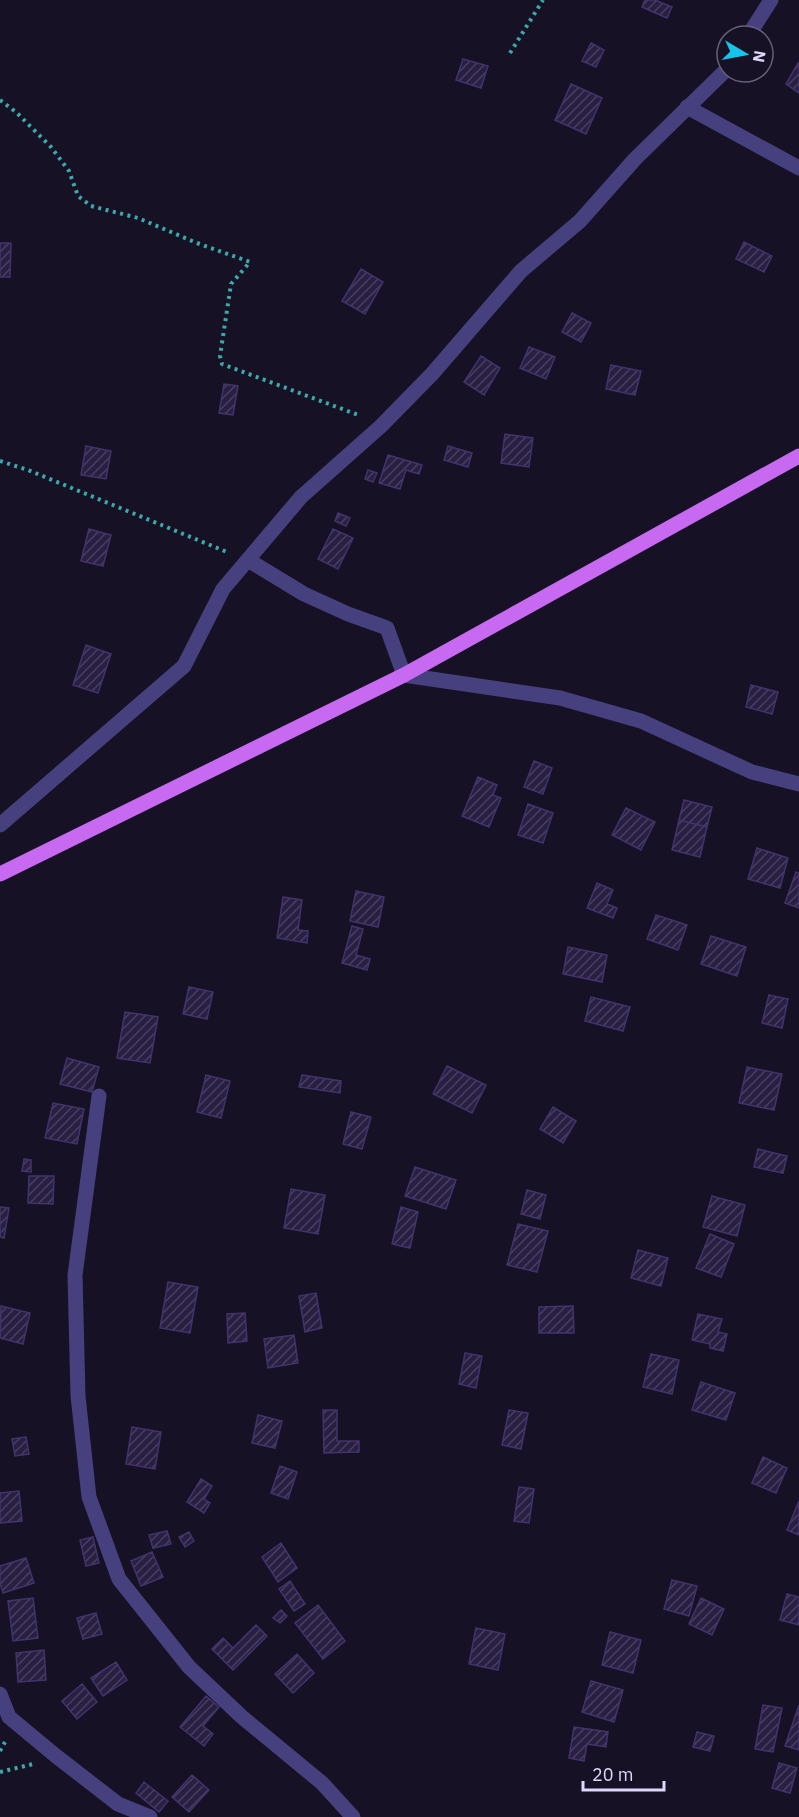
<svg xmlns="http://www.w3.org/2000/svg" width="799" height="1817" font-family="'IBM Plex Sans',sans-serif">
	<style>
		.building { fill: url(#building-hatch); stroke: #43336d; stroke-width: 1.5 }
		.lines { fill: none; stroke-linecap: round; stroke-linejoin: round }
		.path { stroke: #3baaac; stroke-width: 4; stroke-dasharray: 3 4.5; stroke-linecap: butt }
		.minor { stroke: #47407e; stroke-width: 15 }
		.major { stroke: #c869f1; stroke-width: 15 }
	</style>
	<defs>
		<pattern id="building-hatch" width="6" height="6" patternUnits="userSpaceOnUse" patternTransform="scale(1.5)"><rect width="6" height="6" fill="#291f43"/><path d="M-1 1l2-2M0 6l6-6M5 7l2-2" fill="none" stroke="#483f5f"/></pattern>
	</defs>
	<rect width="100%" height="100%" fill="#161124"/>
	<!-- building -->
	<path class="building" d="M 645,0 L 655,0 L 672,7 L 667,18 L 642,7 Z
		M 591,43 L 604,50 L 596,67 L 582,61 Z
		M 463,59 L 488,66 L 481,88 L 456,80 Z
		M 798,63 L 799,64 L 799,93 L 786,84 Z
		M 571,84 L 602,98 L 586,134 L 555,120 Z
		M 744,242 L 772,256 L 764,272 L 736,259 Z
		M 0,243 L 11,243 L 10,277 L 0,277 Z
		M 361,269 L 383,282 L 365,314 L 342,301 Z
		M 572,313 L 591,323 L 581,342 L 562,332 Z
		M 529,347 L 555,357 L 546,379 L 520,368 Z
		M 481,356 L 500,368 L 484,395 L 464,382 Z
		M 611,365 L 641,371 L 635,395 L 606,389 Z
		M 224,384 L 238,386 L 233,415 L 219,413 Z
		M 505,434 L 533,438 L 529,467 L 501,463 Z
		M 86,446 L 111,451 L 106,479 L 81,475 Z
		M 448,446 L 472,453 L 468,467 L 444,460 Z
		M 388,455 L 422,465 L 419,474 L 406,470 L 400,489 L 379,483 Z
		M 368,470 L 377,473 L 373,482 L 365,479 Z
		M 338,513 L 350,518 L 346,526 L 335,521 Z
		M 89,529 L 111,535 L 103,566 L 81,561 Z
		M 333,529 L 353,538 L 338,569 L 318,559 Z
		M 86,645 L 111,654 L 98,693 L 73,685 Z
		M 751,685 L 778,692 L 772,714 L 746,707 Z
		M 534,761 L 552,768 L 543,794 L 524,787 Z
		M 478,777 L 497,785 L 493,795 L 501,798 L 489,827 L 462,816 Z
		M 684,800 L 712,807 L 707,827 L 679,820 Z
		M 528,804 L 553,813 L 543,843 L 518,835 Z
		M 626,808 L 655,822 L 641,850 L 612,835 Z
		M 679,820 L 707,827 L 700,857 L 672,850 Z
		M 757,848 L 788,858 L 780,888 L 748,879 Z
		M 796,872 L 799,873 L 799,908 L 785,903 Z
		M 597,883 L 613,890 L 607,904 L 617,908 L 613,918 L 587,908 Z
		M 356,891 L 384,897 L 378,927 L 350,921 Z
		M 283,897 L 302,900 L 298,930 L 308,931 L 307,943 L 277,938 Z
		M 656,915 L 687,925 L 678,950 L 647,939 Z
		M 352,926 L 363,929 L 356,955 L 370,959 L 367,970 L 342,963 Z
		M 711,936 L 746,947 L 737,976 L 701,964 Z
		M 568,947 L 607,955 L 602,982 L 563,974 Z
		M 189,987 L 213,992 L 207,1019 L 183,1014 Z
		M 769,995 L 788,999 L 782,1028 L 762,1023 Z
		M 591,997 L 630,1007 L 623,1031 L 585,1021 Z
		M 125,1012 L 158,1017 L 150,1063 L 117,1058 Z
		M 67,1058 L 99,1067 L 92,1092 L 60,1084 Z
		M 447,1066 L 486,1085 L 472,1113 L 433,1094 Z
		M 747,1067 L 782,1074 L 774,1110 L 739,1103 Z
		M 206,1075 L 230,1081 L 221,1118 L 197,1112 Z
		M 302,1075 L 341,1081 L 340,1093 L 299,1087 Z
		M 53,1103 L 84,1109 L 77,1144 L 45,1138 Z
		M 553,1107 L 576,1121 L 563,1143 L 540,1129 Z
		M 351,1112 L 371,1117 L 362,1149 L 343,1144 Z
		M 758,1149 L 787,1156 L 783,1173 L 754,1167 Z
		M 24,1159 L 31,1160 L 31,1172 L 22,1171 Z
		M 415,1167 L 456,1180 L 446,1209 L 405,1196 Z
		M 29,1176 L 54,1176 L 53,1204 L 28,1203 Z
		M 291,1189 L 325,1195 L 318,1234 L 284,1228 Z
		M 527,1190 L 546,1195 L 540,1219 L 521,1214 Z
		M 712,1196 L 745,1205 L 737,1236 L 703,1227 Z
		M 0,1207 L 9,1208 L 4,1238 L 0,1237 Z
		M 401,1207 L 418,1212 L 410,1248 L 392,1244 Z
		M 518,1224 L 548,1231 L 537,1272 L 507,1265 Z
		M 710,1234 L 734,1244 L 721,1277 L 696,1268 Z
		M 638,1250 L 668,1258 L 661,1286 L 631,1278 Z
		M 168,1282 L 198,1287 L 190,1333 L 160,1328 Z
		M 316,1293 L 322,1328 L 305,1332 L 299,1296 Z
		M 1,1306 L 30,1313 L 23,1344 L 0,1338 Z
		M 573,1306 L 574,1333 L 539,1333 L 539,1307 Z
		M 245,1313 L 247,1341 L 228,1343 L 227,1314 Z
		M 698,1314 L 722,1319 L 718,1332 L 727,1334 L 723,1351 L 710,1348 L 710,1344 L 692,1340 Z
		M 294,1335 L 298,1363 L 268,1368 L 264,1339 Z
		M 465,1353 L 482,1356 L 476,1388 L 459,1384 Z
		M 651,1354 L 679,1360 L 672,1394 L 643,1387 Z
		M 701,1382 L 735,1393 L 726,1420 L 692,1410 Z
		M 323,1410 L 337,1410 L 337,1441 L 359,1441 L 359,1452 L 324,1453 Z
		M 509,1410 L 528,1413 L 521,1449 L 502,1445 Z
		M 258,1415 L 282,1421 L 275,1448 L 252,1443 Z
		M 132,1427 L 161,1432 L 155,1469 L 126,1464 Z
		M 26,1437 L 29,1454 L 15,1456 L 12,1439 Z
		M 763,1457 L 787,1468 L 776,1493 L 752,1483 Z
		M 280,1466 L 297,1472 L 288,1499 L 271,1493 Z
		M 201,1479 L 212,1486 L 204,1499 L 210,1503 L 204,1513 L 187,1502 Z
		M 519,1487 L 534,1489 L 529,1523 L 514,1521 Z
		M 19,1491 L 22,1521 L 0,1523 L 0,1493 Z
		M 799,1501 L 799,1535 L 787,1530 Z
		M 167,1531 L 171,1544 L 153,1548 L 149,1535 Z
		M 189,1532 L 194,1541 L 185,1547 L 179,1537 Z
		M 93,1537 L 99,1563 L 86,1566 L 80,1540 Z
		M 281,1543 L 297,1568 L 278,1582 L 262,1557 Z
		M 152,1552 L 163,1577 L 141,1586 L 131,1561 Z
		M 26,1558 L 34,1583 L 3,1593 L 0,1583 L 0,1566 Z
		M 672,1580 L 697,1586 L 689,1616 L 664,1609 Z
		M 290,1581 L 305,1604 L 294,1611 L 279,1589 Z
		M 787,1594 L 799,1597 L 799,1625 L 780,1620 Z
		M 33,1598 L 38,1638 L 13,1641 L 8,1601 Z
		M 701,1598 L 724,1609 L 712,1635 L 689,1624 Z
		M 318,1605 L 345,1641 L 323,1659 L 295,1623 Z
		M 281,1610 L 287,1616 L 280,1623 L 273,1618 Z
		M 96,1613 L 102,1634 L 83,1639 L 77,1618 Z
		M 256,1625 L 267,1636 L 233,1670 L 212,1649 L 223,1638 L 233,1648 Z
		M 476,1628 L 505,1634 L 498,1670 L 469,1664 Z
		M 610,1632 L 641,1640 L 633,1673 L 602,1665 Z
		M 44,1650 L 46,1680 L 18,1682 L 16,1653 Z
		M 297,1654 L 314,1673 L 293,1693 L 275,1674 Z
		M 116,1662 L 127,1680 L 103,1696 L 91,1678 Z
		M 591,1681 L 623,1690 L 614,1722 L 582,1712 Z
		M 82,1684 L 97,1702 L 77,1719 L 62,1701 Z
		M 206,1696 L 219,1707 L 203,1726 L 213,1734 L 204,1746 L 180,1727 Z
		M 763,1705 L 782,1708 L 773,1752 L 755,1749 Z
		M 799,1705 L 799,1750 L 785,1746 Z
		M 574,1727 L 608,1732 L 606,1747 L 587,1744 L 584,1761 L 569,1758 Z
		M 697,1732 L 714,1736 L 710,1751 L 693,1747 Z
		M 779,1763 L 797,1768 L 790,1793 L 772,1788 Z
		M 192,1775 L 209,1790 L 189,1812 L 172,1797 Z
		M 144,1782 L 168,1801 L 159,1812 L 136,1793 Z"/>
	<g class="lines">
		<!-- path -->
		<path class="path" d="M 510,53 L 543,0
			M 0,100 L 16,112 L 51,147 L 69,171 L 78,196 L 91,206 L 138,218 L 197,243 L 250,262 L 231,284 L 220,356 L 222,364 L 361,416
			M 0,461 L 28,470 L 227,552
			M 0,1751 L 5,1742
			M 0,1772 L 33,1764"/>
		<!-- minor -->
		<path class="minor" d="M 748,36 L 771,0
			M 687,107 L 799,168
			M 248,560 L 304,594 L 348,614 L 387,628 L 404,675 L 560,698 L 641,721 L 752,772 L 799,784
			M 0,825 L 184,666 L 223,589 L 301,497 L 381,426 L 432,374 L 521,271 L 580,221 L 635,159 L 727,69
			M 99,1096 L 75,1275 L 78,1396 L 89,1497 L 119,1579 L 189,1667 L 242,1717 L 322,1783 L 353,1817
			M 0,1694 L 9,1717 L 56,1756 L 118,1804 L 150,1817"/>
		<!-- major -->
		<path class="major" d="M 0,874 L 404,675 L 799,456"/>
	</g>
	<!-- north arrow -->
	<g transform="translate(745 54) rotate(100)"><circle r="28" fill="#161124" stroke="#66617a" stroke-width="1.5"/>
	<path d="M0-4.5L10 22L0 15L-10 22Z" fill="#16c4e9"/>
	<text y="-9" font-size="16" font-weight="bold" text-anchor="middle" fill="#ded8fb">N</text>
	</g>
	<!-- scale -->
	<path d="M583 1781v9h81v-9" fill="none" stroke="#ded8fb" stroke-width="3"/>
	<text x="592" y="1781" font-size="18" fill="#ded8fb" stroke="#161124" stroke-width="4.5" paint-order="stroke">20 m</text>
</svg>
